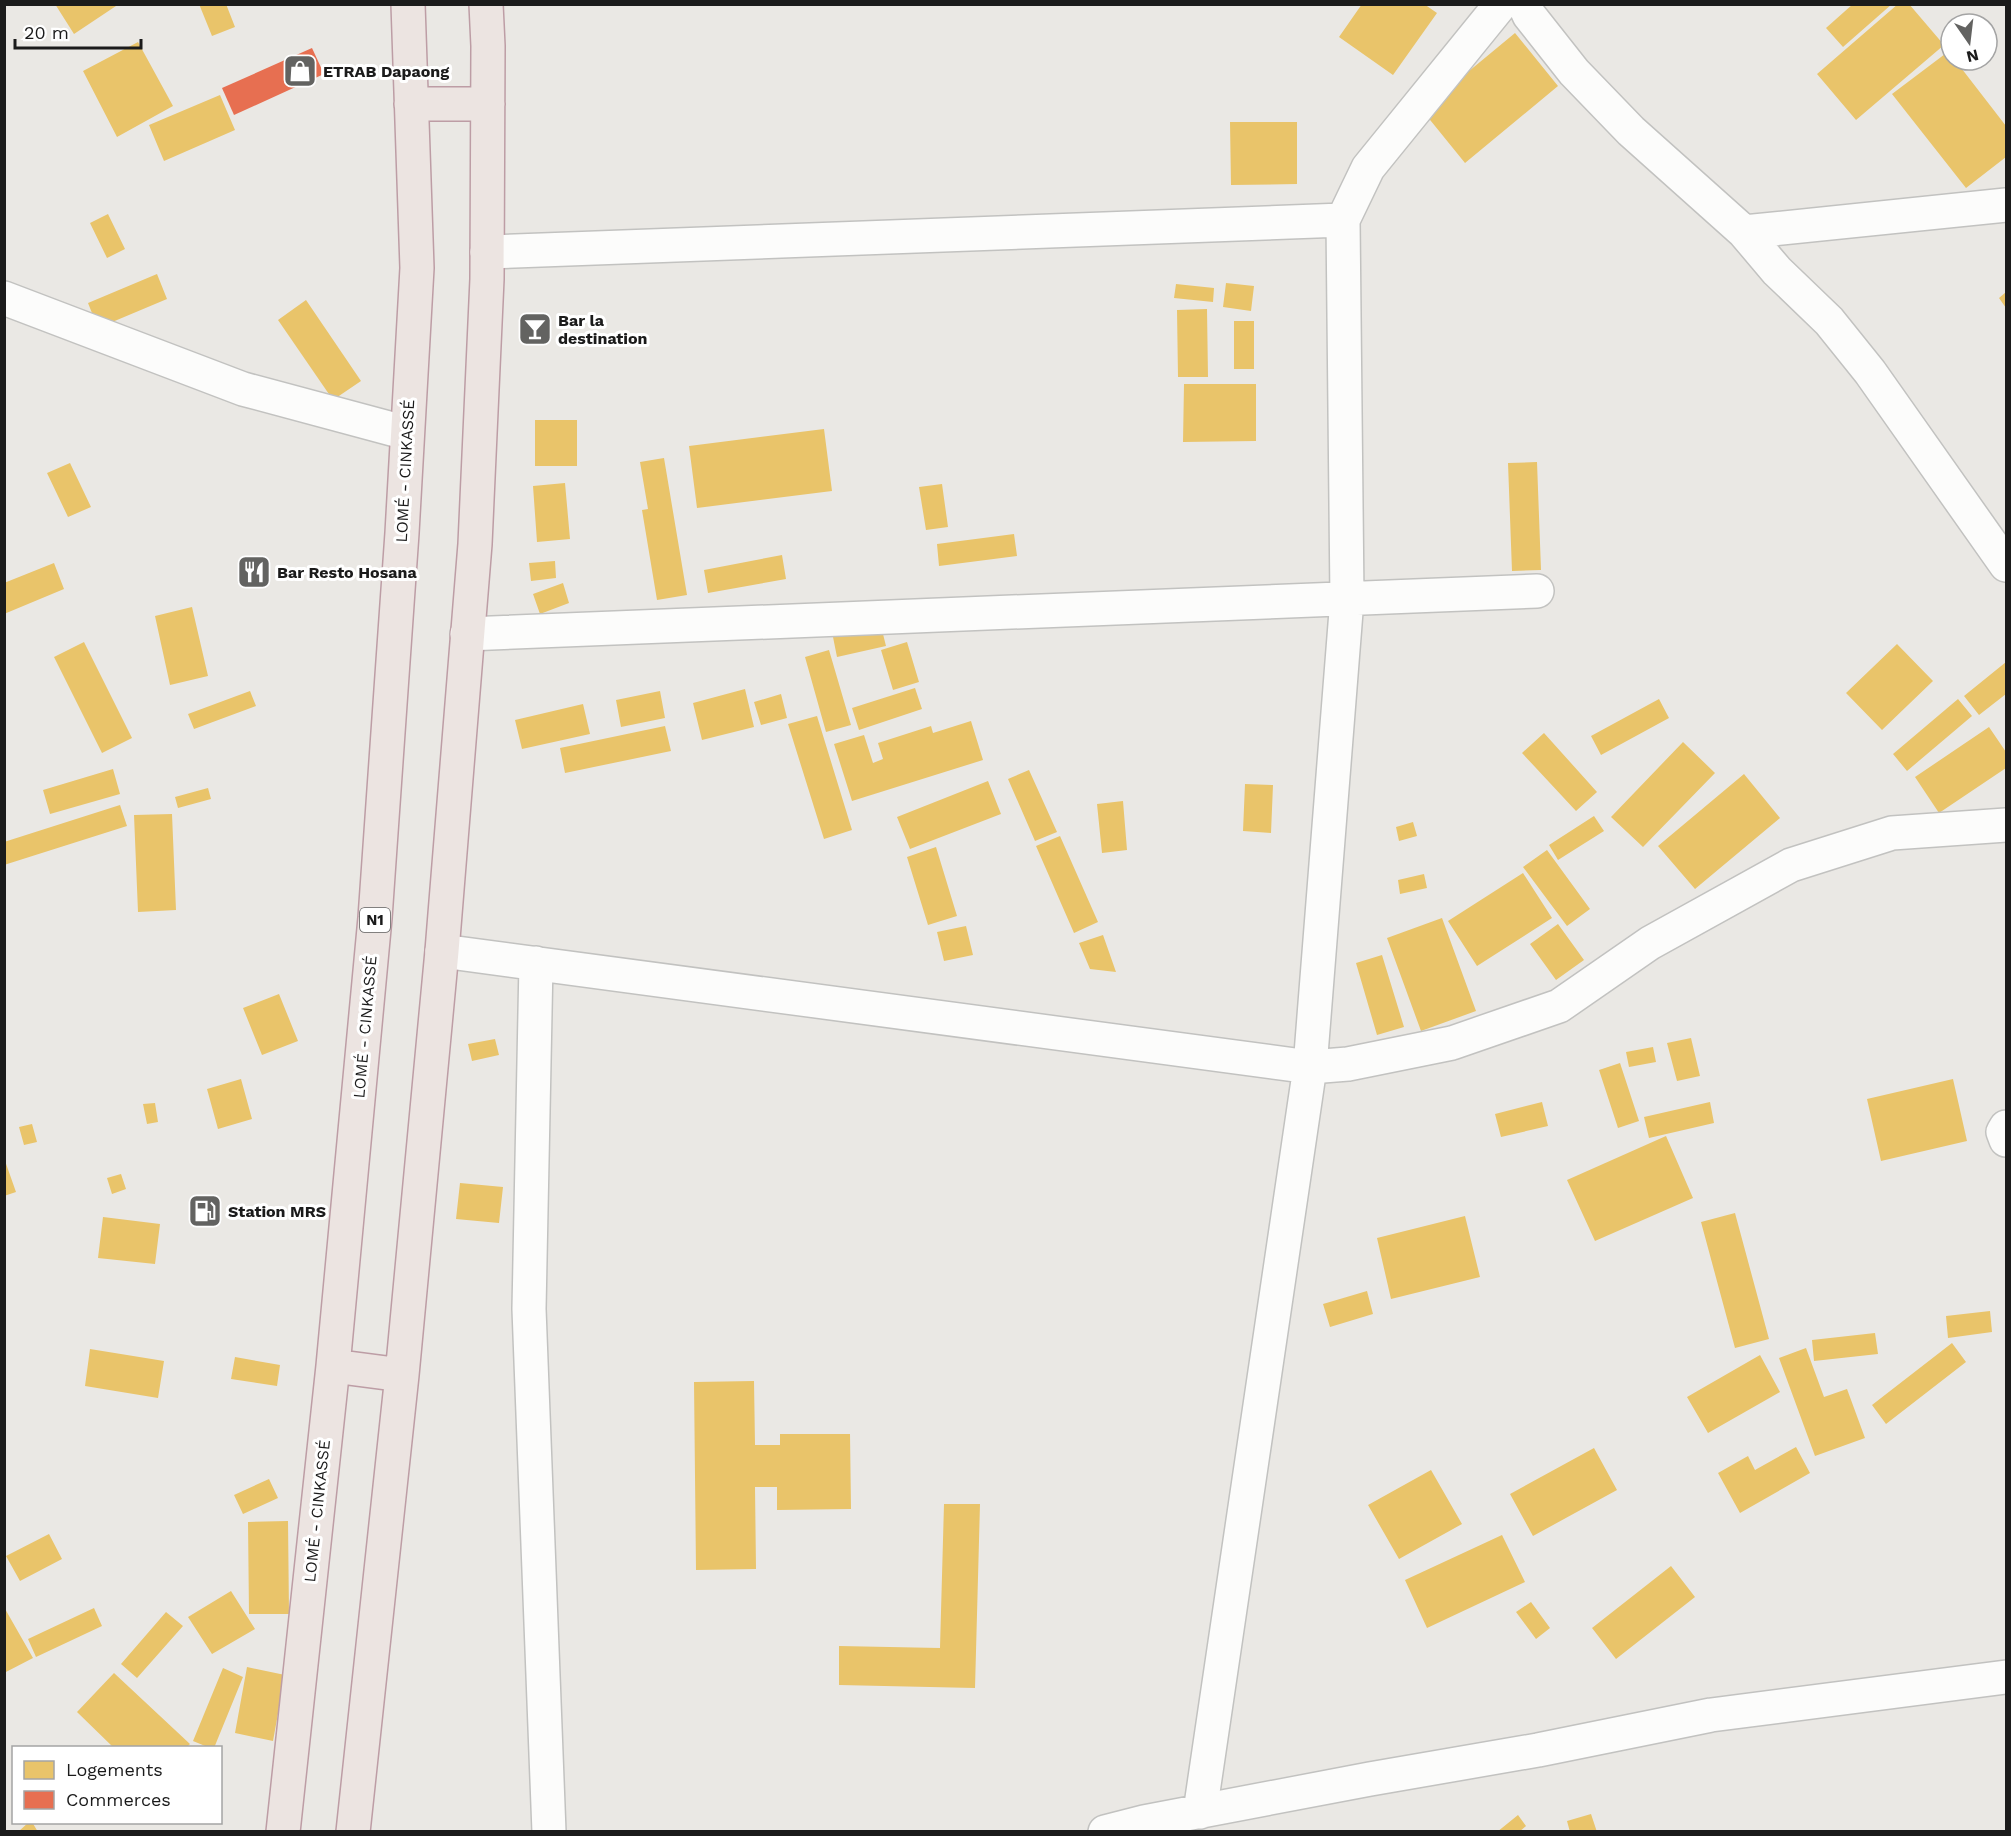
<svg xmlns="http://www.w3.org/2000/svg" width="2011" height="1836" font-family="'Work Sans',sans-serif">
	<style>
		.homes { fill: #e9c46a }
		.shops { fill: #e76f51 }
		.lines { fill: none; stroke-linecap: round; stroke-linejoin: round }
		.minor-casing { stroke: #c2c2c0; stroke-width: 36 }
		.trunk-casing { stroke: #bd9da5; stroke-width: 36 }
		.minor { stroke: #fcfcfb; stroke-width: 33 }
		.trunk { stroke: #ece4e1; stroke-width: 33 }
		.labels { text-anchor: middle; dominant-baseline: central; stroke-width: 6; stroke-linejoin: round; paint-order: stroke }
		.shield { fill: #fff; stroke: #5f5f5f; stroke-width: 1.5 }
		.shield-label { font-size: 15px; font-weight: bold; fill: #1b1b1b }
		.poi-label { font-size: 16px; font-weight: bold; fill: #1b1b1b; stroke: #fff; text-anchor: start }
		.street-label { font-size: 16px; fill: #1b1b1b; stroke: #fff }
	</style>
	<rect width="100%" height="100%" fill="#eae8e4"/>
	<!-- homes -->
	<path class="homes" d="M 55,4 L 119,4 L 74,34 Z
		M 199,4 L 226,4 L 235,27 L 212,36 Z
		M 1362,4 L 1424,4 L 1437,13 L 1393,75 L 1339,37 Z
		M 1853,4 L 1892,4 L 1843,47 L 1826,28 Z
		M 1898,4 L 1909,4 L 1944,45 L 1856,120 L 1817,74 Z
		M 1515,33 L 1558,86 L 1465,163 L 1422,110 Z
		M 138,42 L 173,106 L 117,137 L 83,71 Z
		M 1949,51 L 1951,60 L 1955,60 L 2006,126 L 2006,157 L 1966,188 L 1892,94 Z
		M 220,95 L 235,130 L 164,161 L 149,125 Z
		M 1230,122 L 1297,122 L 1297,184 L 1231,185 Z
		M 108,214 L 125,249 L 107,258 L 90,223 Z
		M 157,274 L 167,299 L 98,328 L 88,303 Z
		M 1226,283 L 1254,286 L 1251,311 L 1223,307 Z
		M 1176,284 L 1214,288 L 1213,302 L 1174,298 Z
		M 2006,292 L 2006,308 L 1999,298 Z
		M 306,300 L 361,381 L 333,400 L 278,320 Z
		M 1207,309 L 1208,377 L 1178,377 L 1177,310 Z
		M 1234,321 L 1254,321 L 1254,369 L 1234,369 Z
		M 1184,384 L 1256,384 L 1256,441 L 1183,442 Z
		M 535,420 L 577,420 L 577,466 L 535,466 Z
		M 824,429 L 832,491 L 697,508 L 689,446 Z
		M 664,458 L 687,595 L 657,600 L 642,510 L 648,509 L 640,462 Z
		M 1537,462 L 1541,570 L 1512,571 L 1508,463 Z
		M 70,463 L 91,507 L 68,517 L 47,473 Z
		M 565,483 L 570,539 L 537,542 L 533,486 Z
		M 942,484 L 948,527 L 926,530 L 919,487 Z
		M 1014,534 L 1017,556 L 939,566 L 937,544 Z
		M 782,555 L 786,579 L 708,593 L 704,570 Z
		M 555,561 L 556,578 L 531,581 L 529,563 Z
		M 54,563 L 64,589 L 4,614 L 4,583 Z
		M 563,583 L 569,603 L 540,614 L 533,594 Z
		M 192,607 L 208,676 L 170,685 L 155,616 Z
		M 881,626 L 886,646 L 837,657 L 833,637 Z
		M 84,642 L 132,738 L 102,753 L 54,657 Z
		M 907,642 L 919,682 L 893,690 L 881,650 Z
		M 1897,644 L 1933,681 L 1882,730 L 1846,693 Z
		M 829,650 L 851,725 L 826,732 L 805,657 Z
		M 2006,662 L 2006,694 L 1979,715 L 1964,696 Z
		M 915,688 L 922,709 L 859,730 L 852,708 Z
		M 745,689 L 754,727 L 702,740 L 693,703 Z
		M 250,691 L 256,706 L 194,729 L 188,714 Z
		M 660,691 L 665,718 L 621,727 L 616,700 Z
		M 781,694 L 787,718 L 761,725 L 754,702 Z
		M 1659,699 L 1669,718 L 1601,755 L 1591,736 Z
		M 1958,699 L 1972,716 L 1907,771 L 1893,754 Z
		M 583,704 L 590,734 L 522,749 L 515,720 Z
		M 817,716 L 852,830 L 824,839 L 788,724 Z
		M 971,721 L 983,760 L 852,801 L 834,744 L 864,735 L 873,763 L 883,759 L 878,743 L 931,726 L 933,733 Z
		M 665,726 L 671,751 L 565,773 L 560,748 Z
		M 1989,727 L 2006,752 L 2006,768 L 1939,813 L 1915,777 Z
		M 1544,733 L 1597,792 L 1576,811 L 1522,753 Z
		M 1683,742 L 1715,773 L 1643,847 L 1611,817 Z
		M 113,769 L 120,794 L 50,814 L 43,790 Z
		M 1029,770 L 1057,832 L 1035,841 L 1008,779 Z
		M 1744,774 L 1780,818 L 1695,889 L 1658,846 Z
		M 988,781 L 1001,814 L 910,849 L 897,817 Z
		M 1245,784 L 1273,785 L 1271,833 L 1243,831 Z
		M 208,788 L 211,799 L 178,808 L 175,797 Z
		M 1123,801 L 1127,850 L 1102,853 L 1097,804 Z
		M 120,805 L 127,826 L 4,865 L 4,842 Z
		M 172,814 L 176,910 L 138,912 L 134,815 Z
		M 1594,816 L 1604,831 L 1558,860 L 1549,845 Z
		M 1413,822 L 1417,836 L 1399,841 L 1396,827 Z
		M 1060,836 L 1098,922 L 1074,933 L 1036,846 Z
		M 936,847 L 957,916 L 928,925 L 907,857 Z
		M 1547,850 L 1590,909 L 1567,926 L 1523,867 Z
		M 1523,873 L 1552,918 L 1477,966 L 1448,921 Z
		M 1424,874 L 1427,888 L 1400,894 L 1398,880 Z
		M 1442,918 L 1476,1011 L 1421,1031 L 1387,938 Z
		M 1558,924 L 1584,960 L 1556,980 L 1530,944 Z
		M 966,926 L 973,955 L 944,961 L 937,932 Z
		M 1103,935 L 1116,972 L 1090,969 L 1079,943 Z
		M 1382,955 L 1404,1027 L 1377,1035 L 1356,963 Z
		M 279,994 L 298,1041 L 262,1055 L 243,1008 Z
		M 1691,1038 L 1700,1076 L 1677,1081 L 1667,1043 Z
		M 495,1039 L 499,1055 L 472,1061 L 468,1044 Z
		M 1653,1047 L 1656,1062 L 1629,1067 L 1626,1052 Z
		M 1620,1063 L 1639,1121 L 1618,1128 L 1599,1070 Z
		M 241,1079 L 252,1119 L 218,1129 L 207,1089 Z
		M 1953,1079 L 1967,1141 L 1881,1161 L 1867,1099 Z
		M 1542,1102 L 1548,1126 L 1501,1137 L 1495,1114 Z
		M 1710,1102 L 1714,1123 L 1649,1138 L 1644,1117 Z
		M 155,1103 L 158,1122 L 147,1124 L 143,1104 Z
		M 32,1124 L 37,1142 L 24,1145 L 19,1127 Z
		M 1666,1136 L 1693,1198 L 1595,1241 L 1567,1180 Z
		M 4,1158 L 16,1192 L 4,1196 Z
		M 121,1174 L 126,1189 L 112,1194 L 107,1178 Z
		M 460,1183 L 503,1187 L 499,1223 L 456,1219 Z
		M 1735,1213 L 1769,1339 L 1735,1348 L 1701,1222 Z
		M 1465,1216 L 1480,1277 L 1391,1299 L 1377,1238 Z
		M 103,1217 L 160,1224 L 155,1264 L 98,1258 Z
		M 1367,1291 L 1373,1314 L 1330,1327 L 1323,1304 Z
		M 1990,1311 L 1992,1332 L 1948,1338 L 1946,1316 Z
		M 1875,1333 L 1878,1354 L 1814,1361 L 1812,1340 Z
		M 1952,1343 L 1966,1362 L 1886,1424 L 1872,1405 Z
		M 1806,1348 L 1824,1397 L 1847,1389 L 1865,1438 L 1815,1456 L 1779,1358 Z
		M 90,1349 L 164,1361 L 158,1398 L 85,1386 Z
		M 1760,1355 L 1780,1392 L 1708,1433 L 1687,1397 Z
		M 235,1357 L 280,1365 L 277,1386 L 231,1379 Z
		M 754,1381 L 755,1445 L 780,1445 L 780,1434 L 850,1434 L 851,1509 L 777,1510 L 777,1487 L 755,1487 L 756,1569 L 696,1570 L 694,1382 Z
		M 1796,1447 L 1810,1473 L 1740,1513 L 1718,1473 L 1748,1456 L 1755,1470 Z
		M 1594,1448 L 1617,1490 L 1533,1536 L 1510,1494 Z
		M 1431,1470 L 1462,1524 L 1399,1559 L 1368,1505 Z
		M 269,1479 L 278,1498 L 243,1514 L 234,1495 Z
		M 944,1504 L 980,1504 L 975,1688 L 839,1685 L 839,1646 L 940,1648 Z
		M 288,1521 L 289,1614 L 249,1614 L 248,1522 Z
		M 49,1534 L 62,1559 L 20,1581 L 6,1556 Z
		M 1502,1535 L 1525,1582 L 1427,1628 L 1405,1580 Z
		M 1671,1566 L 1695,1597 L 1616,1659 L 1592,1628 Z
		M 231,1591 L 255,1629 L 212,1654 L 188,1617 Z
		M 1531,1602 L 1550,1628 L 1536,1639 L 1516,1612 Z
		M 4,1607 L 33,1658 L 4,1673 Z
		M 94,1608 L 102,1626 L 36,1657 L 28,1639 Z
		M 166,1612 L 183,1626 L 137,1678 L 121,1664 Z
		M 247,1667 L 285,1675 L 273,1741 L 235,1733 Z
		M 223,1668 L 243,1677 L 214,1748 L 210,1748 L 193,1741 Z
		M 114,1673 L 190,1744 L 186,1748 L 114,1748 L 77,1712 Z
		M 1591,1814 L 1597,1832 L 1570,1832 L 1567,1821 Z
		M 1518,1815 L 1526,1826 L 1519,1832 L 1497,1832 Z
		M 29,1822 L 32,1822 L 38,1832 L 18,1832 Z"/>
	<!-- shops -->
	<path class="shops" d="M 312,48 L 324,74 L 234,115 L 222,88 Z"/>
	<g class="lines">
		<defs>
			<path id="minor" d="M 1524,4 L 1529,15 L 1574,72 L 1631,131 L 1744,232 L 1777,271 L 1829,321 L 1870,372 L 2006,565
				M 1744,232 L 2006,205
				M 487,252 L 1343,220 L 1368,168 L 1501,4
				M 4,298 L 243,389 L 407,433
				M 467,634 L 1537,591
				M 442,951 L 1310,1067 L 1348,1064 L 1452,1043 L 1559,1006 L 1650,943 L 1791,865 L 1892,833 L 2006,825
				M 536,963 L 529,1309 L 549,1832
				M 2006,1127 L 2003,1132 L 2006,1140
				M 1200,1812 L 1310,1067 L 1347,599 L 1343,220
				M 1105,1832 L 1144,1822 L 1370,1779 L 1538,1750 L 1711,1715 L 2006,1677"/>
			<path id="trunk" d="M 411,104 L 488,104
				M 333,1366 L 402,1375
				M 283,1832 L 333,1366 L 375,918 L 402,533 L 417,268 L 408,4
				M 353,1832 L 402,1375 L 442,951 L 475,544 L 487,279 L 488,46 L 486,4"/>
		</defs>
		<!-- minor casing -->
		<use href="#minor" class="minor-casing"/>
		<!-- trunk casing -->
		<use href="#trunk" class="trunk-casing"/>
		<!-- minor -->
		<use href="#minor" class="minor"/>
		<!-- trunk -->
		<use href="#trunk" class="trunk"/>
	</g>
	<!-- icons -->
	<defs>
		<symbol id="shop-square" viewBox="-11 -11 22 22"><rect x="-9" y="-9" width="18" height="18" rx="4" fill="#636361" stroke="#fff"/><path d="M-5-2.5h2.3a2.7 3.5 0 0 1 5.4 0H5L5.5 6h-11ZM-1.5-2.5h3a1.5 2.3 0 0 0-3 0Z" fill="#fff"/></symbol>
		<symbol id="bar-square" viewBox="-11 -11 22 22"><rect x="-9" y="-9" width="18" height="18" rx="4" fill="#636361" stroke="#fff"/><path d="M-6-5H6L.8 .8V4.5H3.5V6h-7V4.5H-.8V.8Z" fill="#fff"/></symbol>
		<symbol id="restaurant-square" viewBox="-11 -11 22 22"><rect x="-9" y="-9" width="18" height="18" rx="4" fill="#636361" stroke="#fff"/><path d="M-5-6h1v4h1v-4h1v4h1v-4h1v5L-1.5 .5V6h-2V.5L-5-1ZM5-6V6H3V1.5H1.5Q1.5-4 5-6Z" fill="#fff"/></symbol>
		<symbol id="fuel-square" viewBox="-11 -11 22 22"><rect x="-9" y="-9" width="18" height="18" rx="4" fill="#636361" stroke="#fff"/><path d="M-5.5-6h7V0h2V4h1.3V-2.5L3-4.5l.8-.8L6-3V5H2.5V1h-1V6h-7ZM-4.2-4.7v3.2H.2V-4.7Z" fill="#fff"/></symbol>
	</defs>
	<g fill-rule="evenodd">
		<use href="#shop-square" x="281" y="52" width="38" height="38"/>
		<use href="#bar-square" x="516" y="310" width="38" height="38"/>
		<use href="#restaurant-square" x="235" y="553" width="38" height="38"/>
		<use href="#fuel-square" x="186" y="1192" width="38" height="38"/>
	</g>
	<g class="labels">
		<!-- shield labels -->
		<rect class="shield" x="360" y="908" width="30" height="24" rx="4.5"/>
		<g class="shield-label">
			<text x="375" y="920">N1</text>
		</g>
		<!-- poi labels -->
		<g class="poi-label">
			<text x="323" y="71">ETRAB Dapaong</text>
			<text x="558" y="320">Bar la<tspan x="558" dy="18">destination</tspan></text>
			<text x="277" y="572">Bar Resto Hosana</text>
			<text x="228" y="1211">Station MRS</text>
		</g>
		<!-- street labels -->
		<g class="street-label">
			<text transform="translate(405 471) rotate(-87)">LOMÉ - CINKASSÉ</text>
			<text transform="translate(365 1027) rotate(-85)">LOMÉ - CINKASSÉ</text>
			<text transform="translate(317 1511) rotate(-84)">LOMÉ - CINKASSÉ</text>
		</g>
	</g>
	<!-- border -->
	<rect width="2011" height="1836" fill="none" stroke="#1b1b1b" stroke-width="12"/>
	<!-- legend -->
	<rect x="12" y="1746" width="210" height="78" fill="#ffffff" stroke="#a4a4a4" stroke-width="1.5"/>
	<rect x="24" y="1761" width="30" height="18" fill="#e9c46a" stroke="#a4a4a4" stroke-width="1.5"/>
	<text x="66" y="1776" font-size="18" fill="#1b1b1b">Logements</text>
	<rect x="24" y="1791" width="30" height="18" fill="#e76f51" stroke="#a4a4a4" stroke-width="1.5"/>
	<text x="66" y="1806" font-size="18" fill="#1b1b1b">Commerces</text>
	<!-- north arrow -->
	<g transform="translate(1969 42) rotate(166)"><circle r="28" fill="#ffffff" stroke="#a4a4a4" stroke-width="1.5"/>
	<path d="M0-4.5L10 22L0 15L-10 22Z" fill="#636361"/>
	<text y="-9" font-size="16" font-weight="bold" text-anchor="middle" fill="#1b1b1b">N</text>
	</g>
	<!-- scale -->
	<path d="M15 39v9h126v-9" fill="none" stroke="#1b1b1b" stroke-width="3"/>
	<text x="24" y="39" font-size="18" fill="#1b1b1b" stroke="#ffffff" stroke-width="4.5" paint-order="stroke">20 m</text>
</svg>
